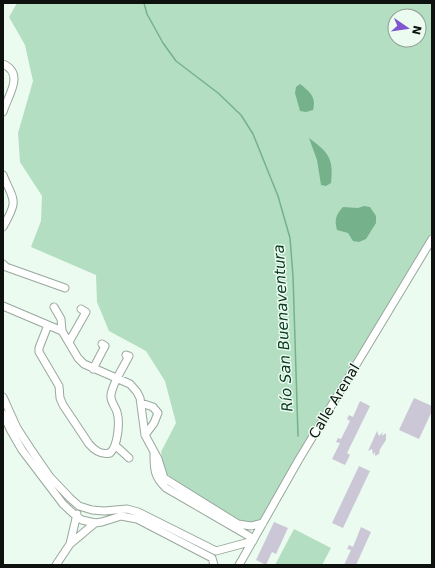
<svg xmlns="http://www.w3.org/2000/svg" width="435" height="568" font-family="'DejaVu Sans',sans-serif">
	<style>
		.green { fill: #b3dec1; fill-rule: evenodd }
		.water { fill: #75b28b }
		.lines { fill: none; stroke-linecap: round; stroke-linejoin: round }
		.stream { stroke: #75b28b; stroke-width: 1.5 }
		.building { fill: #cbc7d7 }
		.minor-casing { stroke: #99a79d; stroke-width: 9 }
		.minor { stroke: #fff; stroke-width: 7 }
		.labels { text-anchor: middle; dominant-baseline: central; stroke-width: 3; stroke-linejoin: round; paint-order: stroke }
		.street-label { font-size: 14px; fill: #0d120f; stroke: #ebfbf0 }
		.water-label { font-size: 15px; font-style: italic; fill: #083a20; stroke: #ebfbf0 }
	</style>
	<rect width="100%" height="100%" fill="#ebfbf0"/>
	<!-- green -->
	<path class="green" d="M 17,3 L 432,3 L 432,234 L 261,520 L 244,524 L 165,474 L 161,452 L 176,423 L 165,381 L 146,351 L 109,331 L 97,302 L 96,275 L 31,247 L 41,221 L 42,196 L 20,162 L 18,133 L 33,81 L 25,45 L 9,17 ZM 395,16 L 419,16 L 419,40 L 395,40 Z
		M 294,529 L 331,548 L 322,565 L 275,565 Z"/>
	<!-- water -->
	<path class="water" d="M 300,84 C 309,91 317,97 313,110 L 306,112 L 300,111 L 295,93 L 296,87 Z
		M 309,138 C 328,152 334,158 331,183 L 326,186 L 321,185 L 317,160 Z
		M 364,206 L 370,207 L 376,216 L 376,223 L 366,239 L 359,242 L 353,241 L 348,233 L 337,230 C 334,219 336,215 343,207 L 358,208 Z"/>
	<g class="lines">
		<!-- stream -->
		<path class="stream" d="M 144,3 L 147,14 L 163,43 L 176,61 L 218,93 L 241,115 L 253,134 L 278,196 L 290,238 L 293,276 L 298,436"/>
	</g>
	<!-- building -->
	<path class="building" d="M 414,398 L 432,406 L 432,411 L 419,439 L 399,430 Z
		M 360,401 L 370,406 L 347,453 L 350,455 L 345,465 L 332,459 L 340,443 L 336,442 L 338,438 L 341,439 L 350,421 L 347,419 L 349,415 L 353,417 Z
		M 377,431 L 379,436 L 383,432 L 382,436 L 386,433 L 386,440 L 380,449 L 379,454 L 375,456 L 375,452 L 373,455 L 372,449 L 368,451 Z
		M 359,466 L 370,471 L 343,528 L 332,523 Z
		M 274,522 L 288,528 L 276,554 L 272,552 L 266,565 L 256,560 Z
		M 361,527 L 371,532 L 356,565 L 344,565 L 351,550 L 347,549 L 349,545 L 353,547 Z"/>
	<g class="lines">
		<defs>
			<path id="minor" d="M 3,64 C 25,74 8,95 3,112
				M 3,175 C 14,202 19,199 3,227
				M 3,264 L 6,267 L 65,288
				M 3,306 L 62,331 L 78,358 L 84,364 L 130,384 L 137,392 L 140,398 L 145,435 L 158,459 L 164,478 L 238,524 L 251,526 L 263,523
				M 54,307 L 61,319 L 62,331
				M 48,325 L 39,348 L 39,352 L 59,386 L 60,398 L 63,405 L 89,444 C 95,451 101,455 110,453 C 118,446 120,422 117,412 C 115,406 110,401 111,395 C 112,384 124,366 129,356 L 126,355
				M 69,342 L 86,312 L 81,309
				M 93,369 L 105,346 L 102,344
				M 3,397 L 17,428 L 30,448 L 50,477 L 70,498 L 79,506 L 92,510 L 104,511 L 127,509 L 138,512 L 216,551 L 253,541
				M 141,403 L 153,407 L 158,413 L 154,423 L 145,435
				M 3,414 L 11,431 L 22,450 L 63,504 L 77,517 L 82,520 L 95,523 L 102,522 L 121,516 L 137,519 L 212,558 L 214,565
				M 116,446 L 129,458
				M 154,453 C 154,469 154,477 166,488 L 254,539
				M 70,544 L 77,514
				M 56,565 L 70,544 L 95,523
				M 239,565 L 298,461 L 432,239"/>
		</defs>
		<!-- minor casing -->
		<use href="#minor" class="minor-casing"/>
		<!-- minor -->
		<use href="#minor" class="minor"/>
	</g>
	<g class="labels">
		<!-- street labels -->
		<g class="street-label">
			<text transform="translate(334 401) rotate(-59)">Calle Arenal</text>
		</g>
		<!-- water labels -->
		<g class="water-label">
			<text transform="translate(283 328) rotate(-93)">Río San Buenaventura</text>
		</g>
	</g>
	<!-- border -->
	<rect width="435" height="568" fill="none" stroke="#0d120f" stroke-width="8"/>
	<!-- north arrow -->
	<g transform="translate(407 28) rotate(103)"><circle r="19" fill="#ebfbf0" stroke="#929e96"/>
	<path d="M0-3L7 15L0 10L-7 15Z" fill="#8056d0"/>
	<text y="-6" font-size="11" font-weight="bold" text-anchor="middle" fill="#0d120f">N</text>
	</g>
</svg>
